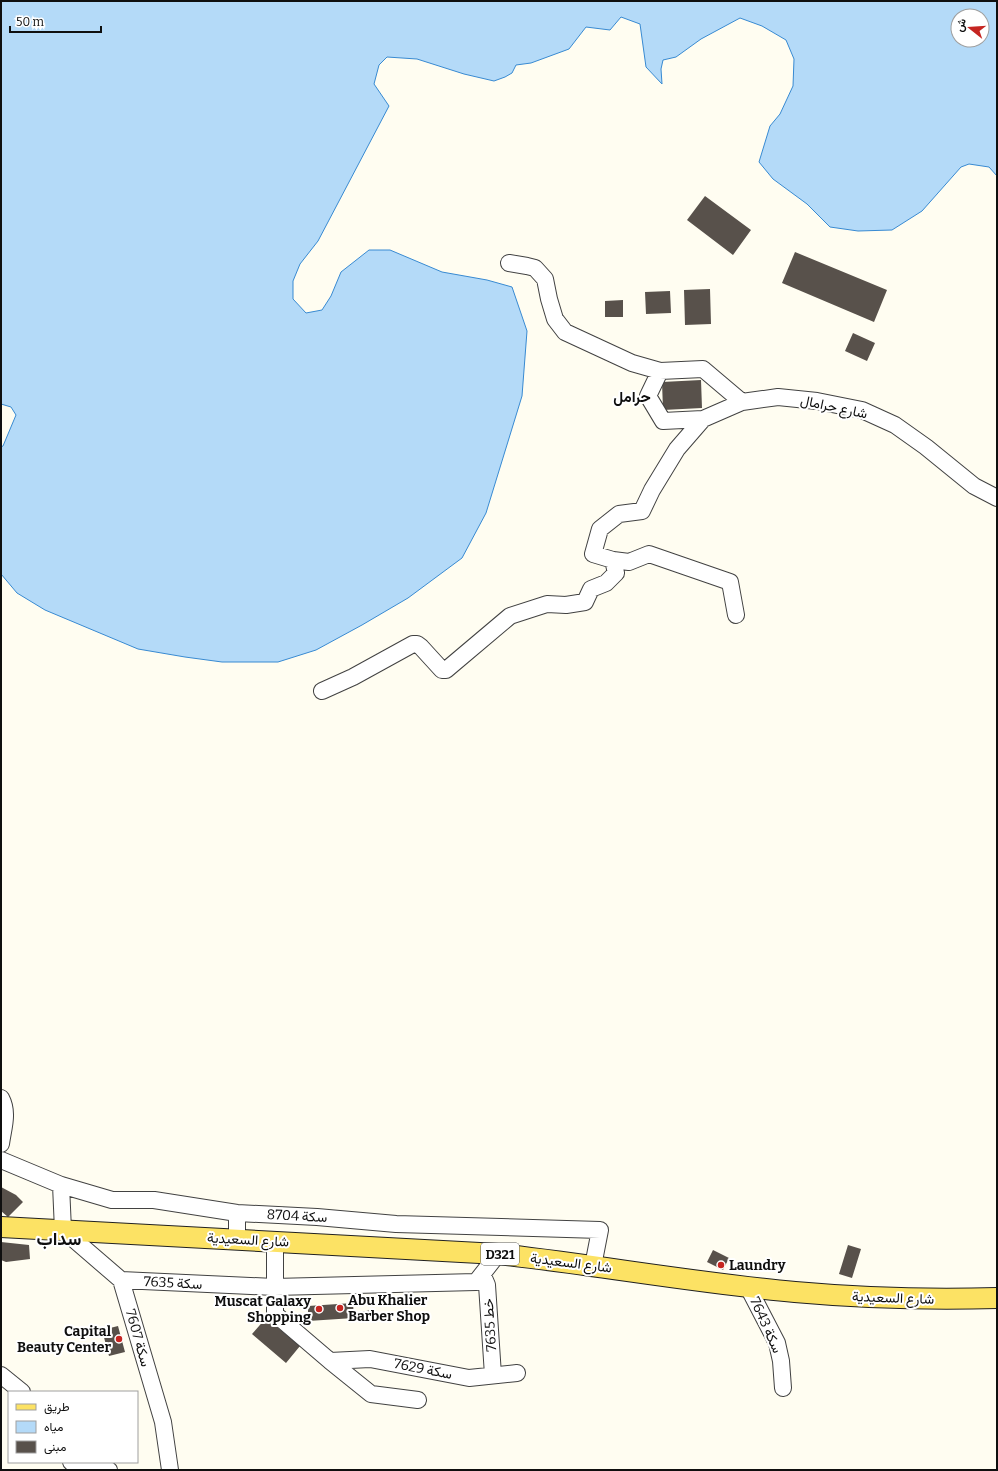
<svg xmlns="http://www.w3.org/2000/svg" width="998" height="1471" font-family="Bitter,Vazirmatn,serif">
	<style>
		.water { fill: #b4daf8; stroke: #388ad2; fill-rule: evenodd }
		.building { fill: #58514b }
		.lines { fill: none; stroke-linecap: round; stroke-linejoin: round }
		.minor-casing { stroke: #424242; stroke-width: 18 }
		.major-casing { stroke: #202020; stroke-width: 22 }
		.minor { stroke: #fff; stroke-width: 16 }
		.major { stroke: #fce264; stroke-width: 20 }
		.poi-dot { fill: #c52521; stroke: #fff; stroke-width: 1.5 }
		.labels { text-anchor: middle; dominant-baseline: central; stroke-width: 4; stroke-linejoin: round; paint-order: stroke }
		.shield { fill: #fff; stroke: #575757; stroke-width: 1 }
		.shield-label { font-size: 13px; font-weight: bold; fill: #0f0f0f }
		.street-label { font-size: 14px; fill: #0f0f0f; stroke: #fff }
		.poi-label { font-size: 14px; font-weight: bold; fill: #0f0f0f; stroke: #fff; text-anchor: start }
		.neighbourhood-label { font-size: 15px; font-weight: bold; fill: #0f0f0f; stroke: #fff }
		.district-label { font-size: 18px; font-weight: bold; fill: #0f0f0f; stroke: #fff }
	</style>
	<rect width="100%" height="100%" fill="#fffdf1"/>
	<!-- water -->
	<path class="water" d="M 1,1 L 997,1 L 997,176 L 989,167 L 969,164 L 961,167 L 922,211 L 892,230 L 858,231 L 830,227 L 807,204 L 773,179 L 759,162 L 770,126 L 780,114 L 793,86 L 794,59 L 786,40 L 762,26 L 740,18 L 701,39 L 676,57 L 663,60 L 661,69 L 662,84 L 646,67 L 640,24 L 621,17 L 610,30 L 586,27 L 569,49 L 531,63 L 516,65 L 512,73 L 505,77 L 494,81 L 464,74 L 417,59 L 387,57 L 379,65 L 374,84 L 389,106 L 318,241 L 300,264 L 293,281 L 293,299 L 306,313 L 322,310 L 331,296 L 341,272 L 369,250 L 390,250 L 442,272 L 487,280 L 512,287 L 527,331 L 522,396 L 486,513 L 462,558 L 408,598 L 362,625 L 316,650 L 278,662 L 222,662 L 185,657 L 138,649 L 45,610 L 17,593 L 1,574 L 1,447 L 3,446 L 16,415 L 11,407 L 1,404 ZM 958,16 L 982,16 L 982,40 L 958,40 Z"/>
	<!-- building -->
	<path class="building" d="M 705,196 L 751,230 L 733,255 L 687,220 Z
		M 795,252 L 887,290 L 874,322 L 782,283 Z
		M 710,289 L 711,324 L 685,325 L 684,290 Z
		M 670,291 L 671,313 L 646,314 L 645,292 Z
		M 623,300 L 623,317 L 605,317 L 605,301 Z
		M 853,333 L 875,343 L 867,361 L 845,351 Z
		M 701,380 L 702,408 L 663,410 L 662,382 Z
		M 1,1187 L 16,1195 L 23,1202 L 8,1217 L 1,1211 Z
		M 1,1242 L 29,1245 L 30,1259 L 6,1262 L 1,1260 Z
		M 848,1245 L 861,1249 L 852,1278 L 839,1274 Z
		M 713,1250 L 729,1258 L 723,1270 L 707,1262 Z
		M 353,1303 L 354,1318 L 308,1321 L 308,1306 Z
		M 371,1310 L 373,1320 L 359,1323 L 357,1313 Z
		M 266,1318 L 300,1346 L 286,1363 L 252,1334 Z
		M 118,1326 L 125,1352 L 109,1356 L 102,1330 Z"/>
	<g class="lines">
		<defs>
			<path id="minor" d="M 509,263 L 527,266 L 535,268 L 545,279 L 549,299 L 555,319 L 565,332 L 632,363 L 660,371
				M 742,402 L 703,369 L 660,371 L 648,396 L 663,421 L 703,419 L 742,402 L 778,397 L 817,401 L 862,410 L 895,425 L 926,447 L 974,486 L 997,498
				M 613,560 L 629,562 L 649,554 L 730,582 L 736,615
				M 322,691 L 353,677 L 413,644 L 417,644 L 421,647 L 442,670 L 446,670 L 510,616 L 547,604 L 566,605 L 585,602 L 591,589 L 606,583 L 616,573 L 613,560 L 593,554 L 600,529 L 619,514 L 642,511 L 652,490 L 677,449 L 703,419
				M 1,1098 C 9,1113 3,1128 1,1144
				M 1,1160 L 61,1185 L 112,1200 L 154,1200 L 237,1213 L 317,1217 L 396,1224 L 600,1230 L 593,1266
				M 61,1185 L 63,1230 L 121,1280 L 163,1422 L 170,1470
				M 237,1240 L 237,1213
				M 275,1242 L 275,1314 L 330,1361 L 371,1394 L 418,1400
				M 482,1275 L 484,1278 L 487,1285 L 493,1375
				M 121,1280 L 274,1287 L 476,1282 L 498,1254
				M 748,1287 L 777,1343 L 781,1361 L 783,1388
				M 330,1361 L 370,1359 L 469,1378 L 517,1373
				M 1,1375 L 22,1392
				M 71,1462 L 109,1470"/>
			<path id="major" d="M 1,1227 L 498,1254 C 597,1265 696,1283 795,1292 C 862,1298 929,1300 997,1298"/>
		</defs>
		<!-- minor casing -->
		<use href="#minor" class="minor-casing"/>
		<!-- major casing -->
		<use href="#major" class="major-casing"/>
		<!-- minor -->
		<use href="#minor" class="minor"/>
		<!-- major -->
		<use href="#major" class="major"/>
	</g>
	<!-- markers -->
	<g class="poi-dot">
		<circle cx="721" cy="1265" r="4"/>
		<circle cx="340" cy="1308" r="4"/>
		<circle cx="319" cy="1309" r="4"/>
		<circle cx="119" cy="1339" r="4"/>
	</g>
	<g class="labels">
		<!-- shield labels -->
		<rect class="shield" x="481" y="1243" width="38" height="22" rx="3"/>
		<g class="shield-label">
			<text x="500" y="1254">D321</text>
		</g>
		<!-- street labels -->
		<g class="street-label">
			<text transform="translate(834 407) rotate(12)">شارع حرامال</text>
			<text transform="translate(297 1216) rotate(3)">سكة 8704</text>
			<text transform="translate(248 1240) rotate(3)">شارع السعيدية</text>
			<text transform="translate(571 1263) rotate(7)">شارع السعيدية</text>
			<text transform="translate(173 1283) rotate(3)">سكة 7635</text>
			<text transform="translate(893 1298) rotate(2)">شارع السعيدية</text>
			<text transform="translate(490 1325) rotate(-94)">7635 خط</text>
			<text transform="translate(766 1325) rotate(66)">سكة 7643</text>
			<text transform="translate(138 1338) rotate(74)">سكة 7607</text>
			<text transform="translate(423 1369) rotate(11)">سكة 7629</text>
		</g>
		<!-- poi labels -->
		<g class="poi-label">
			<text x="729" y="1265">Laundry</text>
			<text x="348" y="1300">Abu Khalier<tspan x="348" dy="16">Barber Shop</tspan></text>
			<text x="311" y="1301" text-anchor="end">Muscat Galaxy<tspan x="311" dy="16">Shopping</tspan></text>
			<text x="111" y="1331" text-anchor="end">Capital<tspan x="111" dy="16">Beauty Center</tspan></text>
		</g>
		<!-- neighbourhood labels -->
		<g class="neighbourhood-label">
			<text x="632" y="397">حرامل</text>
		</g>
		<!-- district labels -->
		<g class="district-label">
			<text x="59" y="1239">سداب</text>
		</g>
	</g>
	<!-- border -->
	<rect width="998" height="1471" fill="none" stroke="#0f0f0f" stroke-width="4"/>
	<!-- legend -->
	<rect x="8" y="1391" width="130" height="72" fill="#ffffff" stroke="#9f9f9f"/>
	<rect x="16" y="1404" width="20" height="6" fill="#fce264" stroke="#9f9f9f"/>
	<text x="44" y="1411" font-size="12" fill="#0f0f0f">طريق</text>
	<rect x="16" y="1421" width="20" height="12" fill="#b4daf8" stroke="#9f9f9f"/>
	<text x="44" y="1431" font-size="12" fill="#0f0f0f">مياه</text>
	<rect x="16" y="1441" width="20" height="12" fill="#58514b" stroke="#9f9f9f"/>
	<text x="44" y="1451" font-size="12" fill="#0f0f0f">مبنى</text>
	<!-- north arrow -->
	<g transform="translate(970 28) rotate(287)"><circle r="19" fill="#ffffff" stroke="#9f9f9f"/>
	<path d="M0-3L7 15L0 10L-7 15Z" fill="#c52521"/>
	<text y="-6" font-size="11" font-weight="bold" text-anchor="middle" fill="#0f0f0f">ش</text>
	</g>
	<!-- scale -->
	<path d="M10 26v6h91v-6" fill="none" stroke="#0f0f0f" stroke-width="2"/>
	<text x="16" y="26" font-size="12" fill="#0f0f0f" stroke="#ffffff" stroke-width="3" paint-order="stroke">50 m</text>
</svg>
